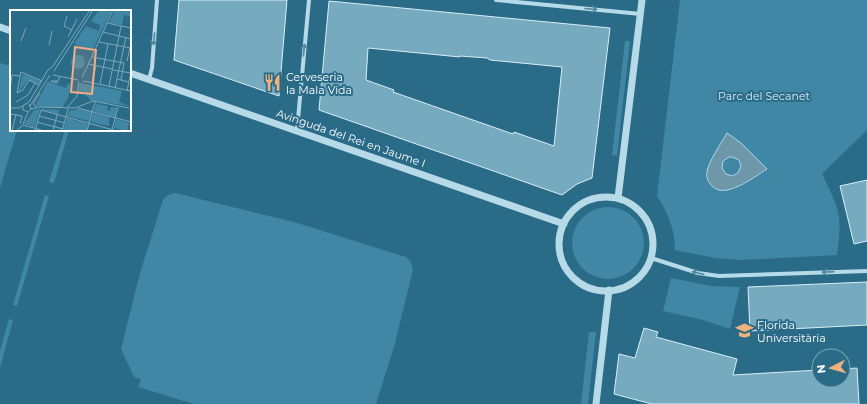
<svg xmlns="http://www.w3.org/2000/svg" width="867" height="404" font-family="Montserrat,sans-serif">
	<style>
		.green { fill: #3f87a4 }
		.water { fill: #6e97aa; stroke: #abd8e8; fill-rule: evenodd }
		.building { fill: #76aabf; stroke: #daeef7; fill-rule: evenodd }
		.lines { fill: none; stroke-linecap: round; stroke-linejoin: round }
		.minor { stroke: #b6dae8; stroke-width: 4 }
		.tertiary { stroke: #b6dae8; stroke-width: 7 }
		.oneway { stroke: #4d87a0 }
		.labels { text-anchor: middle; dominant-baseline: central; stroke-width: 4; stroke-linejoin: round; paint-order: stroke }
		.poi-label { font-size: 11px; fill: #fff; stroke: #2a6b88; text-anchor: start }
		.park-label { font-size: 11px; fill: #daeef7; stroke: #2a6b88 }
		.street-label { font-size: 11px; fill: #fff; stroke: #2a6b88 }
		.inset-road { fill: none; stroke: #7fa6b8; stroke-width: 1 }
		.view { fill: #f4ac86; fill-opacity: 0.15; stroke: #f4ac86; stroke-width: 2 }
		.inset-edge { fill: none; stroke: #fff; stroke-width: 2 }
	</style>
	<rect width="100%" height="100%" fill="#2a6b88"/>
	<!-- green -->
	<path class="green" d="M 680,0 L 867,0 L 867,130 L 822,174 C 827,184 832,194 836,205 C 842,221 839,239 837,255 L 741,260 L 715,258 L 675,250 C 675,230 668,213 657,196 Z
		M 625,41 L 630,41 L 617,156 L 612,155 Z
		M 0,63 L 11,66 L 11,130 L 17,130 L 0,188 Z
		M 65,130 L 69,130 L 54,183 L 49,182 Z
		M 175,193 L 294,222 L 406,257 L 411,262 L 413,270 L 394,347 L 376,404 L 194,404 L 138,387 L 141,379 L 134,377 L 121,349 L 140,273 L 163,200 L 168,195 Z
		M 45,195 L 49,196 L 17,306 L 13,305 Z
		M572 243a36 36 0 1 1 72 0a36 36 0 1 1-72 0Z
		M 671,278 L 711,286 L 740,287 L 730,329 L 703,320 L 663,311 Z
		M 9,319 L 13,320 L 0,368 L 0,351 Z
		M 589,332 L 596,332 L 588,404 L 581,404 Z"/>
	<!-- water -->
	<path class="water" d="M 727,133 L 741,143 L 767,169 C 754,177 725,200 712,186 C 708,182 706,177 707,172 C 708,162 722,142 727,133 ZM 729,157 L 732,157 L 739,160 L 741,166 L 738,173 L 732,176 L 726,174 L 722,168 L 723,161 Z"/>
	<!-- building -->
	<path class="building" d="M 179,0 L 287,0 L 279,96 L 174,60 Z
		M 329,1 L 610,28 L 592,178 L 577,184 L 562,195 L 319,110 ZM 368,48 L 460,57 L 460,56 L 487,58 L 490,60 L 562,67 L 554,146 L 514,132 L 513,134 L 393,92 L 394,90 L 366,80 Z
		M 867,180 L 867,241 L 854,244 L 840,186 Z
		M 867,282 L 867,325 L 750,331 L 748,287 Z
		M 644,328 L 658,332 L 656,337 L 737,359 L 733,375 L 819,370 L 819,380 L 843,380 L 843,369 L 857,368 L 859,404 L 652,404 L 614,394 L 619,354 L 635,358 Z"/>
	<g class="lines">
		<!-- minor -->
		<path class="minor" d="M 496,0 L 641,14
			M 149,79 L 152,68 L 157,0
			M 297,130 L 309,0
			M 651,258 L 698,273 L 719,276 L 867,271"/>
		<!-- tertiary -->
		<path class="tertiary" d="M 0,27 L 11,31
			M 130,73 L 564,224
			M559 244a47 47 0 1 1 94 0a47 47 0 1 1-94 0Z
			M 618,198 L 642,0
			M 596,404 L 609,290"/>
	</g>
	<!-- one-way arrows -->
	<defs><path id="oneway-shaft" d="M-6 0H5M1.5-3L5.5 0L1.5 3" fill="none" stroke-width="1.6" stroke-linecap="round" stroke-linejoin="round"/></defs>
	<g class="oneway">
		<use href="#oneway-shaft" transform="translate(591 9) rotate(5)"/>
		<use href="#oneway-shaft" transform="translate(154 39) rotate(95)"/>
		<use href="#oneway-shaft" transform="translate(304 50) rotate(-85)"/>
		<use href="#oneway-shaft" transform="translate(828 272) rotate(178)"/>
		<use href="#oneway-shaft" transform="translate(698 273) rotate(-166)"/>
	</g>
	<!-- icons -->
	<defs>
		<symbol id="restaurant-bare" viewBox="-9 -9 18 18"><path d="M-5-6h1v4h1v-4h1v4h1v-4h1v5L-1.5 .5V6h-2V.5L-5-1ZM5-6V6H3V1.5H1.5Q1.5-4 5-6Z" fill="#efb17e" stroke="#2a6b88" stroke-width="2.5" paint-order="stroke"/></symbol>
		<symbol id="university-bare" viewBox="-9 -9 18 18"><path d="M0-5L7-2L0 1L-7-2ZM-4 1L0 2.5L4 1V4Q0 6-4 4Z" fill="#efb17e" stroke="#2a6b88" stroke-width="2.5" paint-order="stroke"/></symbol>
	</defs>
	<g fill-rule="evenodd">
		<use href="#restaurant-bare" x="260" y="70" width="25" height="25"/>
		<use href="#university-bare" x="732" y="318" width="25" height="25"/>
	</g>
	<g class="labels">
		<!-- poi labels -->
		<g class="poi-label">
			<text x="286" y="77">Cerveseria<tspan x="286" dy="13">la Mala Vida</tspan></text>
			<text x="757" y="325">Florida<tspan x="757" dy="13">Universitària</tspan></text>
		</g>
		<!-- park labels -->
		<g class="park-label">
			<text x="764" y="96">Parc del Secanet</text>
		</g>
		<!-- street labels -->
		<g class="street-label">
			<text transform="translate(351 138) rotate(19)">Avinguda del Rei en Jaume I</text>
		</g>
	</g>
	<!-- overview -->
	<g transform="translate(10 10)">
		<rect width="121" height="121" fill="#2a6b88"/>
		<path d="M 89,0 L 102,0 L 82,41 L 64,34 L 76,16 L 89,21 L 90,15 L 81,11 ZM 105,0 L 121,1 L 121,7 L 114,5 L 112,15 L 99,13 ZM61 52a7 7 0 1 1 14 0a7 7 0 1 1-14 0ZM 13,64 L 31,71 L 29,74 L 18,70 L 8,83 ZM 38,71 L 56,78 L 58,73 L 61,74 L 58,88 L 52,98 L 25,96 ZM 70,73 L 112,81 L 109,92 L 120,96 L 81,91 L 73,81 L 69,82 ZM 86,94 L 98,96 L 97,100 L 100,101 L 101,97 L 107,98 L 105,107 L 84,101 ZM 30,99 L 25,117 L 14,114 L 24,100 L 30,99 L 49,100 L 48,104 ZM 69,99 L 82,102 L 79,111 L 57,106 L 59,101 ZM 83,103 L 99,107 L 99,116 L 81,112 ZM 57,108 L 78,114 L 77,121 L 53,121 ZM 106,109 L 119,113 L 117,121 L 104,118 Z" fill="#3f87a4"/>
		<path class="inset-road" d="M 57,6 L 54,16 L 62,20M 97,13 L 121,18M 93,22 L 121,29M 58,27 L 67,9M 11,31 L 16,18M 89,32 L 121,38M 39,35 L 42,21M 82,47 L 114,53M 117,51 L 120,38M 78,54 L 102,59M 103,60 L 121,63M 44,61 L 83,0M 43,65 L 68,70M 72,68 L 103,0M 107,69 L 119,72M 111,70 L 114,53M 48,71 L 41,71 L 47,73 L 50,66M 73,71 L 121,81M 82,72 L 86,56M 90,74 L 98,34M 99,76 L 111,16M 105,78 L 116,27M 0,79 L 2,65 L 10,66M 117,81 L 121,62M 7,83 L 11,62 L 32,71M 7,83 L 13,80 L 19,70 L 29,75M 6,92 L 18,85 L 25,73M 13,96 L 13,100 L 18,102 L 21,99 L 19,94M 20,96 L 40,65M 26,97 L 23,94 L 30,83M 0,98 L 9,98 L 19,92 L 38,60 L 43,56 L 80,0M 57,98 L 67,86 L 69,72M 68,98 L 121,112M 21,99 L 29,97 L 65,98 L 83,91 L 119,98M 0,104 L 12,106 L 10,114M 29,106 L 55,113M 27,112 L 53,119M 13,114 L 18,102M 102,120 L 108,97M 2,121 L 6,104M 6,121 L 13,115 L 35,121M 25,121 L 31,100 L 107,121M 43,121 L 47,105M 52,121 L 58,99M 77,121 L 85,92"/>
		<path class="view" d="M 65,37 L 86,40 L 82,84 L 61,82 Z"/>
		<rect width="121" height="121" class="inset-edge"/>
	</g>
	<!-- north arrow -->
	<g transform="translate(831 368) rotate(264)"><circle r="19" fill="#2a6b88" stroke="#7fa6b8"/>
	<path d="M0-3L7 15L0 10L-7 15Z" fill="#efb17e"/>
	<text y="-6" font-size="11" font-weight="bold" text-anchor="middle" fill="#ffffff">N</text>
	</g>
</svg>
